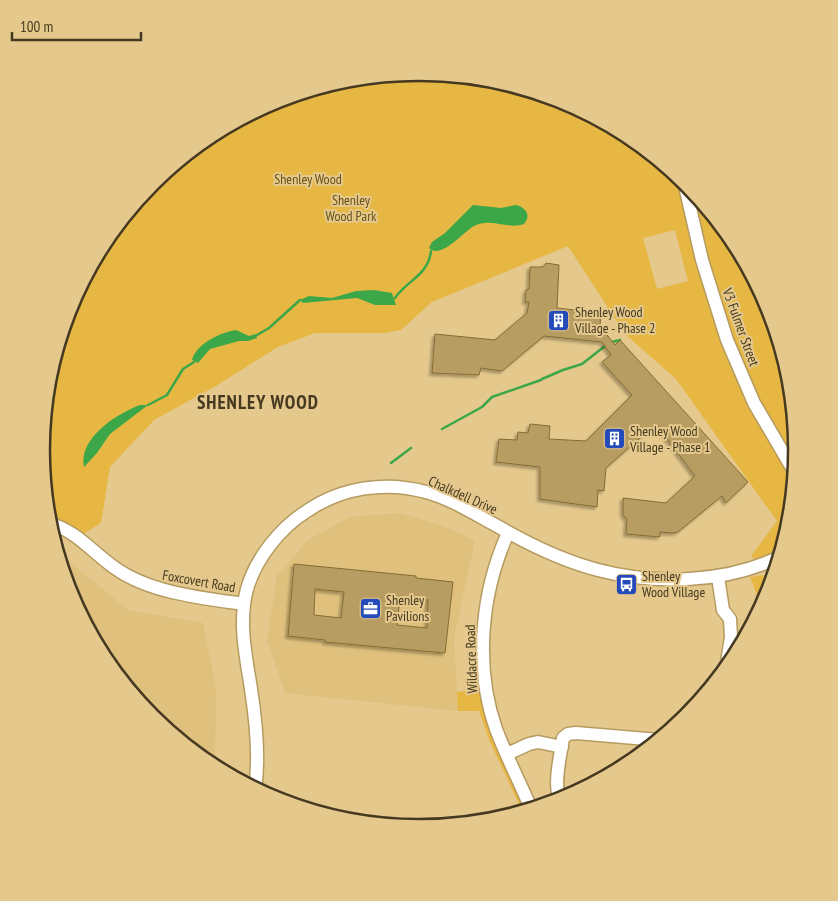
<svg xmlns="http://www.w3.org/2000/svg" width="838" height="901" font-family="'PT Sans Narrow',sans-serif">
	<style>
		.built { fill: #dfc07c }
		.green { fill: #e7b743; fill-rule: evenodd }
		.water { fill: #3ca749 }
		.lines { fill: none; stroke-linecap: round; stroke-linejoin: round }
		.stream { stroke: #3ca749; stroke-width: 2.5 }
		.building { fill: #b89d63; stroke: #856c32; fill-rule: evenodd; filter: url(#shadow) }
		.minor-casing { stroke: #b69b60; stroke-width: 15 }
		.minor { stroke: #fff; stroke-width: 12 }
		.labels { text-anchor: middle; dominant-baseline: central; stroke-width: 4; stroke-linejoin: round; paint-order: stroke }
		.park-label { font-size: 14px; fill: #68511a; stroke: #e4c88c }
		.poi-label { font-size: 14px; fill: #453921; stroke: #e4c88c; text-anchor: start }
		.street-label { font-size: 14px; fill: #453921; stroke: #e4c88c }
		.district-label { font-size: 19px; font-weight: bold; letter-spacing: 1px; fill: #453921; stroke: #e4c88c }
		.rim { fill: none; stroke: #453921; stroke-width: 2.5 }
	</style>
	<defs>
		<filter id="shadow"><feDropShadow dx="-2.5" dy="2.5" stdDeviation="1" flood-color="#0004"/></filter>
	</defs>
	<rect width="100%" height="100%" fill="#e4c88c"/>
	<!-- built -->
	<path class="built" d="M 400,513 L 443,526 L 475,540 L 454,639 L 458,711 L 285,693 L 267,640 L 277,576 L 308,540 L 350,517 Z
		M 57,552 L 130,611 L 203,623 L 216,688 L 215,768 L 209,764 L 152,717 L 105,660 L 70,595 Z"/>
	<!-- green -->
	<path class="green" d="M 419,73 L 493,80 L 564,102 L 629,137 L 684,182 L 727,340 L 731,369 L 753,401 L 709,270 L 691,190 L 733,241 L 768,306 L 790,377 L 797,450 L 789,524 L 779,557 L 762,564 L 751,556 L 777,521 L 676,379 L 625,334 L 568,246 L 432,302 L 401,330 L 384,333 L 315,333 L 278,347 L 216,386 L 154,420 L 110,467 L 101,523 L 80,536 L 48,520 L 41,450 L 49,377 L 70,306 L 105,240 L 152,183 L 209,136 L 275,101 L 346,80 ZM 675,230 L 688,281 L 657,289 L 643,238 Z
		M 777,566 L 768,595 L 763,604 L 759,601 L 750,577 L 765,575 L 767,589 L 770,580 L 767,569 Z
		M 486,689 L 531,809 L 521,812 L 518,802 L 490,742 L 479,711 L 458,711 L 457,692 Z"/>
	<!-- water -->
	<path class="water" d="M 473,205 L 501,208 L 516,205 C 527,208 531,216 524,224 C 507,230 491,217 474,226 C 463,232 441,260 429,248 L 432,242 L 445,233 Z
		M 374,290 L 392,293 L 396,305 L 375,305 L 357,298 L 303,303 L 300,300 L 309,296 L 332,298 L 356,291 Z
		M 236,330 L 249,336 L 256,334 L 257,338 L 248,341 L 239,341 L 210,349 L 198,363 L 192,360 C 196,344 221,332 236,330 Z
		M 140,405 L 148,405 L 110,434 L 97,453 L 84,467 C 78,438 118,413 140,405 Z"/>
	<g class="lines">
		<!-- stream -->
		<path class="stream" d="M 395,298 C 407,280 428,276 431,251
			M 257,335 L 269,328 L 300,300
			M 612,342 L 620,340
			M 542,379 L 563,370 L 582,364 L 605,346
			M 148,405 L 167,395 L 183,369 L 194,362
			M 442,429 L 482,407 L 492,397 L 541,380
			M 391,463 L 411,448"/>
	</g>
	<!-- building -->
	<path class="building" d="M 546,263 L 559,265 L 557,308 L 601,313 L 600,326 L 615,345 L 620,340 L 748,482 L 726,503 L 722,496 L 678,532 L 672,533 L 660,532 L 660,537 L 626,534 L 627,519 L 623,515 L 623,498 L 666,503 L 695,476 L 656,424 L 606,468 L 604,491 L 598,490 L 597,507 L 540,499 L 540,467 L 496,462 L 499,439 L 517,440 L 518,432 L 528,433 L 530,424 L 550,426 L 549,439 L 586,441 L 632,395 L 602,362 L 611,355 L 602,342 L 544,336 L 502,371 L 481,368 L 479,375 L 432,373 L 435,334 L 495,340 L 527,313 L 529,302 L 525,302 L 526,290 L 529,289 L 530,267 L 543,267 Z
		M 294,564 L 416,576 L 416,578 L 453,582 L 445,653 L 325,642 L 325,640 L 288,636 ZM 315,589 L 344,592 L 341,618 L 314,615 ZM 400,598 L 428,600 L 427,628 L 397,625 Z
		M 96,643 L 107,646 L 105,660 Z"/>
	<g class="lines">
		<defs>
			<path id="minor" d="M 684,182 L 702,260 L 727,340 L 754,403 L 795,473
				M 48,523 C 76,530 92,552 115,568 C 150,593 202,598 244,604
				M 508,533 C 481,592 474,667 496,729 C 506,756 520,782 531,809
				M 718,577 L 723,610 L 730,619 L 731,637 L 726,669
				M 507,754 L 529,744 L 538,742 L 562,747
				M 255,789 C 260,756 256,721 251,689 C 246,656 238,623 247,589 C 256,558 280,528 307,511 C 342,487 386,481 426,492 C 452,499 476,515 499,527 C 530,545 564,561 598,570 C 654,585 727,583 779,557
				M 561,800 C 552,788 561,753 563,738 L 568,734 L 576,733 L 659,740"/>
		</defs>
		<!-- minor casing -->
		<use href="#minor" class="minor-casing"/>
		<!-- minor -->
		<use href="#minor" class="minor"/>
	</g>
	<!-- icons -->
	<defs>
		<symbol id="building-square" viewBox="-11 -11 22 22"><rect x="-9" y="-9" width="18" height="18" rx="4" fill="#254ab9" stroke="#e4c88c"/><path d="M-4-6H4V6H1V3H-1V6H-4ZM-2.5-4.3h1.7v1.8h-1.7ZM.8-4.3h1.7v1.8H.8ZM-2.5-1h1.7V.8h-1.7ZM.8-1h1.7V.8H.8Z" fill="#fff"/></symbol>
		<symbol id="bus-square" viewBox="-11 -11 22 22"><rect x="-9" y="-9" width="18" height="18" rx="4" fill="#254ab9" stroke="#e4c88c"/><path d="M-5-6H5V4H4V6H2V4H-2V6H-4V4H-5ZM-3.5-4V0h7V-4ZM-3.5 1.2v1.5H-2V1.2ZM2 1.2v1.5H3.5V1.2Z" fill="#fff"/></symbol>
		<symbol id="office-square" viewBox="-11 -11 22 22"><rect x="-9" y="-9" width="18" height="18" rx="4" fill="#254ab9" stroke="#e4c88c"/><path d="M-6-3h4V-5.5h4V-3h4V5H-6ZM-1-4.5V-3h2v-1.5ZM-6 0V1H6V0Z" fill="#fff"/></symbol>
	</defs>
	<g fill-rule="evenodd">
		<use href="#building-square" x="546" y="308" width="25" height="25"/>
		<use href="#building-square" x="602" y="426" width="25" height="25"/>
		<use href="#bus-square" x="614" y="572" width="25" height="25"/>
		<use href="#office-square" x="358" y="596" width="25" height="25"/>
	</g>
	<g class="labels">
		<!-- park labels -->
		<g class="park-label">
			<text x="308" y="179">Shenley Wood</text>
			<text x="351" y="200">Shenley<tspan x="351" dy="16">Wood Park</tspan></text>
		</g>
		<!-- poi labels -->
		<g class="poi-label">
			<text x="575" y="312">Shenley Wood<tspan x="575" dy="16">Village - Phase 2</tspan></text>
			<text x="630" y="431">Shenley Wood<tspan x="630" dy="16">Village - Phase 1</tspan></text>
			<text x="642" y="576">Shenley<tspan x="642" dy="16">Wood Village</tspan></text>
			<text x="386" y="600">Shenley<tspan x="386" dy="16">Pavilions</tspan></text>
		</g>
		<!-- street labels -->
		<g class="street-label">
			<text transform="translate(741 327) rotate(70)">V3 Fulmer Street</text>
			<text transform="translate(463 495) rotate(24)">Chalkdell Drive</text>
			<text transform="translate(199 581) rotate(10)">Foxcovert Road</text>
			<text transform="translate(471 659) rotate(-92)">Wildacre Road</text>
		</g>
		<!-- district labels -->
		<g class="district-label">
			<text x="258" y="402">SHENLEY WOOD</text>
		</g>
	</g>
	<!-- crop -->
	<path d="M0 0H838V901H0ZM50 450a369 369 0 1 1 738 0a369 369 0 1 1-738 0Z" fill="#e4c88c" fill-rule="evenodd"/>
	<path class="rim" d="M50 450a369 369 0 1 1 738 0a369 369 0 1 1-738 0Z"/>
	<!-- scale -->
	<path d="M12 32v8h129v-8" fill="none" stroke="#453921" stroke-width="2.5"/>
	<text x="20" y="32" font-size="15" fill="#453921" stroke="#e4c88c" stroke-width="4" paint-order="stroke">100 m</text>
</svg>
